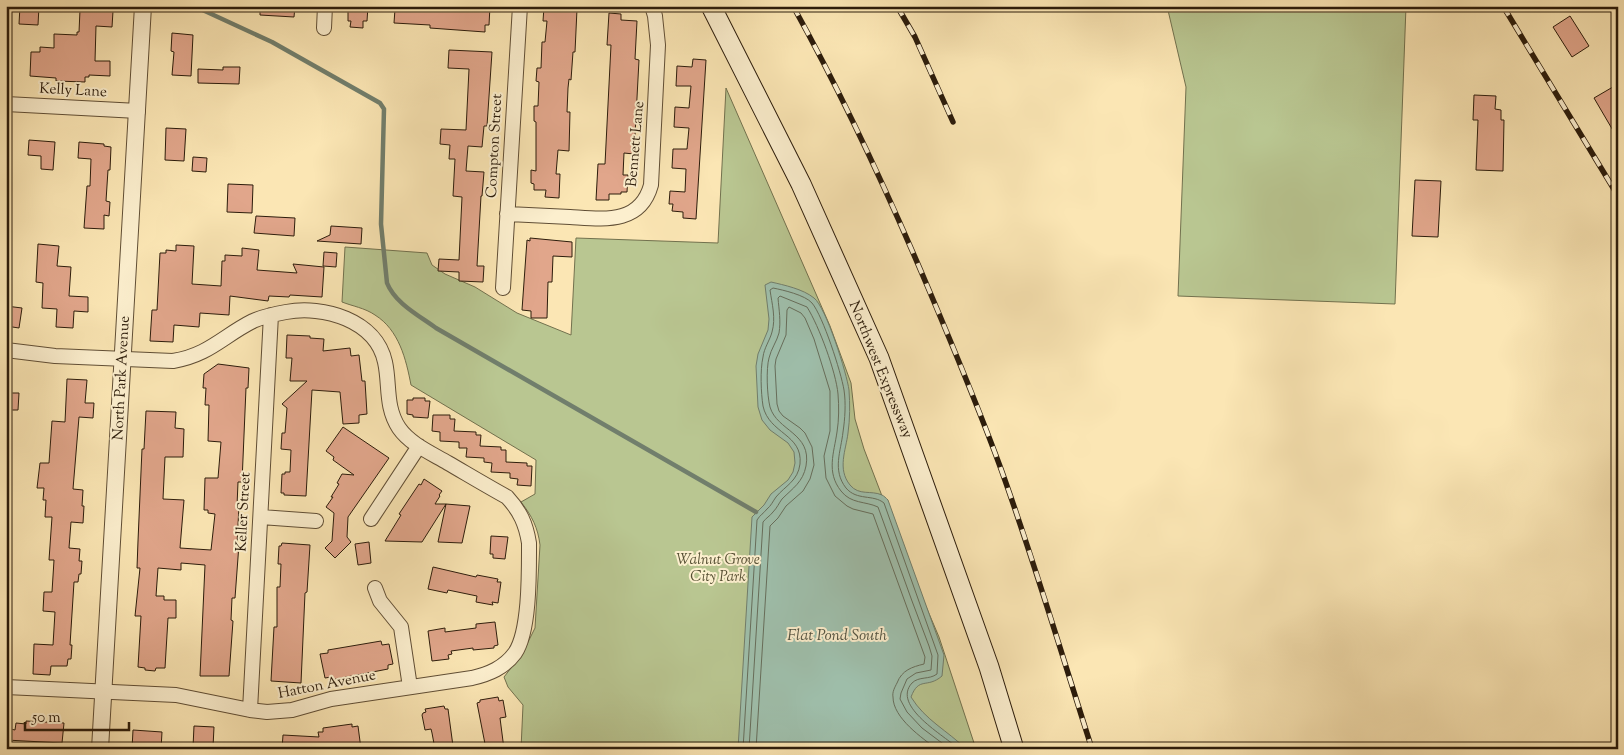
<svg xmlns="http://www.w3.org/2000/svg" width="1624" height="755" font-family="'Sorts Mill Goudy',serif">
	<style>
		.green { fill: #b9c691; stroke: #72714e }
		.water { fill: #9fc0ad; stroke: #717e6c }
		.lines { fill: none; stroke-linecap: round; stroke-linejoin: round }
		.shore { stroke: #666e5c; stroke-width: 1 }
		.stream { stroke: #717e6c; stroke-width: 4.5 }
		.building { fill: #e1a68b; stroke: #2c1c0b }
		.minor-casing { stroke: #604e35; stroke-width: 16 }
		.tertiary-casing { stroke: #604e35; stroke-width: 18 }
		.secondary-casing { stroke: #2c1c0b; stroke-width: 21 }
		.minor { stroke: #fcefce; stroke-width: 14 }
		.tertiary { stroke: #fcefce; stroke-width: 16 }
		.secondary { stroke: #fcefce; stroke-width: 19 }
		.rail-casing { stroke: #2c1c0b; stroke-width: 5.5 }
		.rail { stroke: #fcefce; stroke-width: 4; stroke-dasharray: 11; stroke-linecap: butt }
		.labels { text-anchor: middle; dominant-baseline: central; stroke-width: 4; stroke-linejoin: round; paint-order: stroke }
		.street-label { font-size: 15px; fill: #2c1c0b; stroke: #fcefce }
		.park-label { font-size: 15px; font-style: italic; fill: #564f33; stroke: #fcefce }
		.water-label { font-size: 16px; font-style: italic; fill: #545544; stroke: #fcefce }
	</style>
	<rect width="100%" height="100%" fill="#fbe6b4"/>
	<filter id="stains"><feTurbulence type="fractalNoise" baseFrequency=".004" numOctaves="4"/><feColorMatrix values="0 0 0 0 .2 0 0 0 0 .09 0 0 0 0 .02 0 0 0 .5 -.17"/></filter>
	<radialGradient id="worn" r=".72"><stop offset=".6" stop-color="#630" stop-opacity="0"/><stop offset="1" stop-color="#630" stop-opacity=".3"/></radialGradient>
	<!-- green -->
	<path class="green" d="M 1167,6 L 1406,6 L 1395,304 L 1178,296 L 1186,87 Z
		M 726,88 L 830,326 L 851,383 L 855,419 L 864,449 L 910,569 L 939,637 L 976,749 L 521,749 L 523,705 L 508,687 L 504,677 L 522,654 L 535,628 L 540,545 C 538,528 532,516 521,502 L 535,494 L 536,460 L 411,385 C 406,359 399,330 375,315 C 365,308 352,306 342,302 L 345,247 L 427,253 L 432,265 L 445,274 L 475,287 L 517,313 L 571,335 L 576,238 L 718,243 Z"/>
	<!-- water -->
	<path class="water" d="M 771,282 C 784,285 803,289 814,298 C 826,307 847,374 849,390 C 850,404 850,419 848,433 C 846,450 837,469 850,485 C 859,496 871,490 882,495 C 884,496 886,498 888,500 L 944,655 L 942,676 C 927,689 919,676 911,697 C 925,720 948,731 966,749 L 738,749 L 752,517 L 764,505 L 771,494 L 788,480 L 793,472 L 795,463 L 794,452 L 788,443 L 770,430 L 762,420 L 758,407 L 756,366 L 758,354 L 768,330 L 769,319 L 765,285 Z"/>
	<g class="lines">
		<!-- shore -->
		<path class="shore" d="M 743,749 L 757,520 C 760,515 764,513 767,509 C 771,506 773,501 776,497 C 785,486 798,481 800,464 C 803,434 769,434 763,406 C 761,393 760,370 763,357 C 764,348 770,340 772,332 C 776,318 772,304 770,290 L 773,288 C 783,290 805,295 812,303 C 823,316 841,372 844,390 C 846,403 845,419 843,432 C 841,451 832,470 846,488 C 857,501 873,494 884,503 L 938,655 L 937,674 C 929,680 919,676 912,683 C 891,706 945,736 959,749
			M 749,749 L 763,522 C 766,518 770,516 773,512 C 777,508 779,503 782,499 C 793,488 803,482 806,466 C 812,433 777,431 770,407 C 767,395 766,369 769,358 C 771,349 777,341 779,333 C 781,321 779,310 778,298 L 780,296 L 807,307 C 819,326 836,372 838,394 C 839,406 839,420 837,432 C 834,453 826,472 841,491 C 851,504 865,501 878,507 L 912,601 L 929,646 L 932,656 L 931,670 L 916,673 L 907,679 L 901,693 L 900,699 L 907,712 L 922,728 L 950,749
			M 756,749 L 770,526 L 778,518 L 786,506 L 803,491 L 810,479 L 814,465 L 812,447 L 805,433 L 800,428 L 783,416 L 779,411 L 777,404 L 775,366 L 776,359 L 786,335 L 787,310 L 789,307 L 801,313 L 805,318 L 814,339 L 830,391 L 830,431 L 824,456 L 826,478 L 835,496 L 847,506 L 853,509 L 873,514 L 925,657 L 924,664 C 912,667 902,670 897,683 C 895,687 892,692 893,697 C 893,718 922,738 937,749"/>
		<!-- stream -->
		<path class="stream" d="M 194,6 L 272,42 L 380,103 L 384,109 L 381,224 L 387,283 C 395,303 418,315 436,328 L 756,512"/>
	</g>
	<!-- building -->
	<path class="building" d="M 20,6 L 39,6 L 38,25 L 19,24 Z
		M 89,6 L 108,6 L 108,11 L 113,11 L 112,27 L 96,26 L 95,61 L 110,61 L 110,76 L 89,75 L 89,77 L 85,77 L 85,82 L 56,81 L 56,78 L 30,76 L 31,52 L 40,52 L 40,47 L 54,48 L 54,34 L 77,35 L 77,32 L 79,32 L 80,10 L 89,11 Z
		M 260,6 L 295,6 L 294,17 L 260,15 Z
		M 348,6 L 368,6 L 367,21 L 363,21 L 363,28 L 350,27 L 351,21 L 348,21 Z
		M 398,6 L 490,6 L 489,25 L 485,25 L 485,32 L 430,28 L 430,25 L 394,23 L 395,9 L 398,9 Z
		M 544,7 L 577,9 L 575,52 L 573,52 L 571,80 L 569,79 L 568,88 L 567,112 L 570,112 L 569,151 L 558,150 L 556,174 L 560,174 L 559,198 L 545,197 L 546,190 L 534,190 L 534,184 L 531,183 L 531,170 L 536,171 L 536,122 L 534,121 L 534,106 L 538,106 L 539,82 L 536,81 L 537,68 L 541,68 L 542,42 L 545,42 L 547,21 L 543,21 Z
		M 609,13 L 621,14 L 621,20 L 637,21 L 635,59 L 639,60 L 634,154 L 624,153 L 623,175 L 628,175 L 627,192 L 621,192 L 621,194 L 609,194 L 609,200 L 596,200 L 598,164 L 605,164 L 611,45 L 607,45 Z
		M 1570,16 L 1589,46 L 1572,57 L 1553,27 Z
		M 172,33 L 193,35 L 191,76 L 172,75 L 174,52 L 171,51 Z
		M 449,50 L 492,52 L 487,126 L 484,126 L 482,147 L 468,146 L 466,171 L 484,172 L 482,196 L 481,196 L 477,266 L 484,266 L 483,282 L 459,281 L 459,272 L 438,271 L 439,259 L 459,260 L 462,197 L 453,196 L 455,159 L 449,159 L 450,145 L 440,144 L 441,129 L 466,130 L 469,69 L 448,68 Z
		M 693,59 L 706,60 L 696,219 L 683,218 L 683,212 L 672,211 L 673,204 L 669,204 L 670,191 L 685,192 L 686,169 L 672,168 L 673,149 L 687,149 L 689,128 L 674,127 L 675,107 L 689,108 L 691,86 L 676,86 L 677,66 L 692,67 Z
		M 223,67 L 240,67 L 239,84 L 198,83 L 198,69 L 223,70 Z
		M 1618,84 L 1618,139 L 1594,98 Z
		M 1474,95 L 1496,96 L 1495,109 L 1501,110 L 1501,120 L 1504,120 L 1503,171 L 1476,170 L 1478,120 L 1473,120 Z
		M 166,128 L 186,129 L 184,161 L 165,160 Z
		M 29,140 L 55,142 L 53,170 L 41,169 L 41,156 L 28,155 Z
		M 79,142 L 104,144 L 104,146 L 111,147 L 110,170 L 108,170 L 106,201 L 110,202 L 109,216 L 104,215 L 104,229 L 84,228 L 87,186 L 90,186 L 91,159 L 78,158 Z
		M 193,157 L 207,158 L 206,172 L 192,171 Z
		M 1415,180 L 1441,181 L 1438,237 L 1412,236 Z
		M 228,184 L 253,185 L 252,213 L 227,212 Z
		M 256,216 L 295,218 L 294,236 L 254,233 Z
		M 331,226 L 362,228 L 361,244 L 317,241 L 330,235 Z
		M 530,238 L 572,242 L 572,257 L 553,256 L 552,282 L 548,282 L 547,318 L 531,318 L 531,311 L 522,310 L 527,240 L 530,241 Z
		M 38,244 L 59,246 L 57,266 L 71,267 L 69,296 L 88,297 L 88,312 L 74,311 L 73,328 L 56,327 L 57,309 L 42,308 L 43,283 L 36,282 Z
		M 176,245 L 194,246 L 192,284 L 221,286 L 222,261 L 225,261 L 225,255 L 242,256 L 242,248 L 259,250 L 257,270 L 297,273 L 293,264 L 324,267 L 322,297 L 290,295 L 289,297 L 269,296 L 268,301 L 230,296 L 229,315 L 200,313 L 199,327 L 174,325 L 173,342 L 150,341 L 152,310 L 157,310 L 160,253 L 166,253 L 166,250 L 176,251 Z
		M 324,252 L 337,253 L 336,267 L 323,266 Z
		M 6,306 L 22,308 L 19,328 L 6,326 Z
		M 287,335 L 310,336 L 310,338 L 324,339 L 323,351 L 350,348 L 351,356 L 359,355 L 362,381 L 365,381 L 367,414 L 359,415 L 359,423 L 343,424 L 340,392 L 312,390 L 306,496 L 284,495 L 284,493 L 281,493 L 282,474 L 285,474 L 285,472 L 290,472 L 291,450 L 281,449 L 282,433 L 285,433 L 287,408 L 282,404 L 307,381 L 290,381 L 292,358 L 286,358 Z
		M 218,364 L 249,368 L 248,388 L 246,388 L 242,482 L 238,482 L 237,506 L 239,506 L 237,544 L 239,544 L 235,598 L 232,598 L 231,620 L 233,621 L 229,676 L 200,676 L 205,565 L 181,563 L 181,570 L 158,568 L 156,596 L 164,596 L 164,600 L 176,600 L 176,618 L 168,618 L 165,668 L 156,668 L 155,671 L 145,670 L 145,668 L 138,667 L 141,616 L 135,616 L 140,568 L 137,568 L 138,541 L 142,449 L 144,449 L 146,411 L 176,412 L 175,428 L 184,429 L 183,457 L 165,457 L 163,499 L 184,500 L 180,548 L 211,550 L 215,514 L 208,513 L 208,510 L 204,510 L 205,478 L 218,478 L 221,442 L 208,441 L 209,405 L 205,405 L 206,388 L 203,388 L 204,374 Z
		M 67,379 L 87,380 L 85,403 L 94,403 L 93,418 L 79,417 L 73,489 L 83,490 L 82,506 L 84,506 L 83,523 L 71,522 L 69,548 L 80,549 L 79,561 L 82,561 L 81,574 L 79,574 L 78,582 L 74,582 L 70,645 L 72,645 L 71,659 L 68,659 L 67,666 L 51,666 L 50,675 L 33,674 L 34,644 L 53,645 L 55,612 L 43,611 L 44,592 L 52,592 L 54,560 L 49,560 L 52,517 L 45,517 L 46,500 L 43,500 L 44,488 L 37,488 L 40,463 L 49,463 L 52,421 L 65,422 Z
		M 6,393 L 19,393 L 18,410 L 6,410 Z
		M 413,398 L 425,398 L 425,401 L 430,401 L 428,418 L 413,417 L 413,415 L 407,414 L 407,400 L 413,400 Z
		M 433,415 L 450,415 L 450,419 L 455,419 L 454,431 L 476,432 L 476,435 L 481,435 L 480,446 L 501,447 L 501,450 L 506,450 L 506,462 L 527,463 L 527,466 L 532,466 L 531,486 L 517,485 L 518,479 L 510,478 L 510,473 L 491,472 L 492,463 L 484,462 L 484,458 L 466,457 L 467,448 L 459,448 L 459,442 L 440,441 L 440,432 L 432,431 Z
		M 343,427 L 389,458 L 348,517 L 347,537 L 351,542 L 335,558 L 325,548 L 332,541 L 334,513 L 326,507 L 333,497 L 331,497 L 339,484 L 337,483 L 342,474 L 354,475 L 333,460 L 334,457 L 326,451 Z
		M 424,479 L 442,491 L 439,495 L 440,496 L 435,504 L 446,504 L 422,542 L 385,541 L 401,515 L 399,514 L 419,484 L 421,485 Z
		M 446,504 L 470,506 L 462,543 L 438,542 Z
		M 491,536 L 508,537 L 505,559 L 493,558 L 493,554 L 490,554 Z
		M 369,542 L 371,563 L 358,565 L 355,544 Z
		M 282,543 L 310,545 L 307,592 L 305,593 L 301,683 L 271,681 L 274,627 L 277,627 L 277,587 L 280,587 L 281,564 L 278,564 L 279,546 L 281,546 Z
		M 433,567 L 476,577 L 477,575 L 498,579 L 497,582 L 501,582 L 498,603 L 492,602 L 493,605 L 476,602 L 477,596 L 448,590 L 447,593 L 428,589 Z
		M 495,622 L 498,645 L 494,646 L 494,648 L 473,650 L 473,648 L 451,651 L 452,654 L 448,655 L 449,659 L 432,661 L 428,631 L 445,628 L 445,632 L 476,628 L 476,624 Z
		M 381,641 L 382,645 L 389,644 L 393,664 L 388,665 L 388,669 L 331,680 L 331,677 L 325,678 L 320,654 L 328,653 L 328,650 Z
		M 498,697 L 499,701 L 503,700 L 506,717 L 500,718 L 504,749 L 486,749 L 477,703 L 480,702 L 480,700 Z
		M 444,706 L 445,709 L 448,709 L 453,746 L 450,747 L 450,749 L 435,749 L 432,733 L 431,729 L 425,730 L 422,715 L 423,713 L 426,712 L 425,709 Z
		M 26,721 L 64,723 L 62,743 L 6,740 L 6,728 L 15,730 L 16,723 L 26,724 Z
		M 352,724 L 352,727 L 358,726 L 361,749 L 282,749 L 283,735 L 319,737 L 318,732 L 323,732 L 323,728 Z
		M 194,726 L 214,727 L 213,747 L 193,747 Z
		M 133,730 L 162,732 L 161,749 L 132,749 Z"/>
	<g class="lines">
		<defs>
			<path id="minor" d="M 324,28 L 325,6
				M 6,104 L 138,111
				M 507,214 C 528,215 549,216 570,217 C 603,219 640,225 651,185 L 658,45 L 655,16 L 652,6
				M 503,288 L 520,6
				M 6,350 L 55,356 L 173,361 C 209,355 223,336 253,321 C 264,316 275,314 286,312 C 323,305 376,320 385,362 C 390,384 385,407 399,428 C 410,444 431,453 448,463 C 467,474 487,486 507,497 C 520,511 526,524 529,543 C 529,571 530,631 515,653 C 504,668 489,674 472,678 L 331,699 L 292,710 L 267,712 L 250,710 L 176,695 L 6,687
				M 261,517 L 316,521
				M 371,519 L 419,446
				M 375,588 L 380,601 L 401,627 L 410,687
				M 250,710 L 271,315"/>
			<path id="tertiary" d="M 100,749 L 143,6"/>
			<path id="secondary" d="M 711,6 L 801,184 L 879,358 L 989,667 L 1014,749"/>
		</defs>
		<!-- minor casing -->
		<use href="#minor" class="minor-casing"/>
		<!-- tertiary casing -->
		<use href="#tertiary" class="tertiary-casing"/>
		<!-- secondary casing -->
		<use href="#secondary" class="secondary-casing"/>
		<!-- minor -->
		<use href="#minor" class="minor"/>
		<!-- tertiary -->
		<use href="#tertiary" class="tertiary"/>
		<!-- secondary -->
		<use href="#secondary" class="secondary"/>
		<defs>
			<path id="rail" d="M 793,6 C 844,98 888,193 929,290 C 954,349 979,409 1001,469 C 1034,561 1062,655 1092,749
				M 897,6 L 915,37 L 953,122
				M 1503,6 L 1618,196"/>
		</defs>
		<!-- rail casing -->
		<use href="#rail" class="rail-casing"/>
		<!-- rail -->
		<use href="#rail" class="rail"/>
	</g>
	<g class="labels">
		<!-- street labels -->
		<g class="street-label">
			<text transform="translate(73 91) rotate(3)">Kelly Lane</text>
			<text transform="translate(636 144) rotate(-85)">Bennett Lane</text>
			<text transform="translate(495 146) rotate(-87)">Compton Street</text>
			<text transform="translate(880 370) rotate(68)">Northwest Expressway</text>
			<text transform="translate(122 378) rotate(-87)">North Park Avenue</text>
			<text transform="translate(244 512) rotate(-87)">Keller Street</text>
			<text transform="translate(327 685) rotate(-11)">Hatton Avenue</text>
		</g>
		<!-- park labels -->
		<g class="park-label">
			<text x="718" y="560">Walnut Grove<tspan x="718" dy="17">City Park</tspan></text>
		</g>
		<!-- water labels -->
		<g class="water-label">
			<text x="837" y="636">Flat Pond South</text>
		</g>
	</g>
	<!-- margin -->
	<rect width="1624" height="755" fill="none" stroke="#fbe6b4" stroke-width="25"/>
	<rect x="8" y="8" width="1609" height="740" fill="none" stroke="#2c1c0b" stroke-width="2.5"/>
	<rect x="12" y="12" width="1599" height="730" fill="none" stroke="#2c1c0b"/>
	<!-- scale -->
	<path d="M25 722v8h104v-8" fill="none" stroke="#2c1c0b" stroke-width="2.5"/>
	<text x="32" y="722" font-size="15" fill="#2c1c0b" stroke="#fcefce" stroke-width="4" paint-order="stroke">50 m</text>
	<rect width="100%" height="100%" filter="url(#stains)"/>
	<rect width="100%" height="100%" fill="url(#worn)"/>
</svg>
